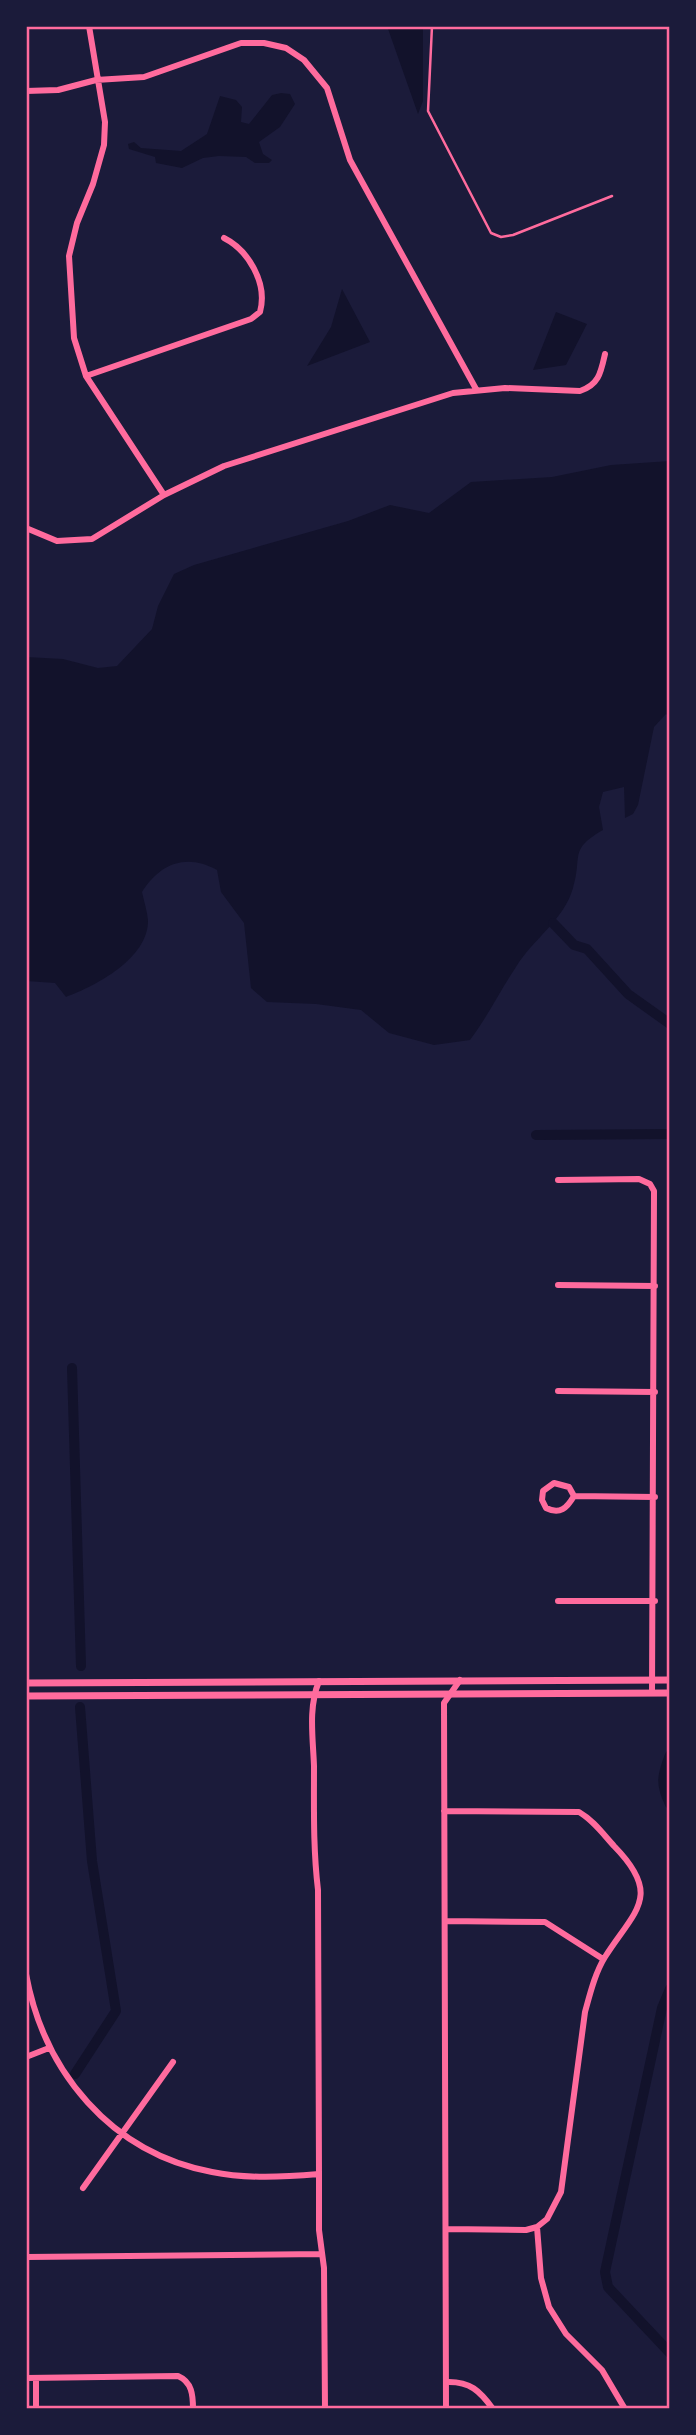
<svg xmlns="http://www.w3.org/2000/svg" width="696" height="2435" font-family="Montserrat,sans-serif">
	<style>
		.water { fill: #12122b }
		.lines { fill: none; stroke-linecap: round; stroke-linejoin: round }
		.canal { stroke: #12122b; stroke-width: 10 }
		.service { stroke: #ff6b9d; stroke-width: 2.5 }
		.minor { stroke: #ff6b9d; stroke-width: 6 }
		.tertiary { stroke: #ff6b9d; stroke-width: 7 }
		.neatline { fill: none; stroke: #ff6b9d; stroke-width: 2.5 }
	</style>
	<rect width="100%" height="100%" fill="#1b1b3a"/>
	<!-- water -->
	<path class="water" d="M 387,26 L 423,26 L 423,101 L 418,114 Z
		M 281,93 L 290,94 L 295,104 L 280,127 L 259,142 L 263,154 L 272,160 L 269,163 L 255,163 L 246,157 L 219,156 L 203,158 L 182,168 L 156,163 L 155,157 L 129,149 L 128,144 L 134,142 L 141,148 L 181,151 L 207,134 L 220,96 L 236,100 L 242,107 L 241,122 L 249,124 L 272,95 Z
		M 342,289 L 370,342 L 307,366 L 331,327 Z
		M 556,312 L 587,324 L 566,365 L 533,370 Z
		M 670,461 L 670,717 L 666,714 L 654,727 L 638,805 L 633,814 L 625,818 L 624,787 L 603,792 L 599,807 L 603,830 C 568,850 583,856 573,888 C 564,920 533,939 516,967 C 500,991 488,1016 470,1040 L 434,1045 L 389,1033 L 361,1010 L 316,1004 L 267,1002 L 251,988 L 244,923 L 221,892 L 217,870 C 187,853 160,863 142,892 C 144,901 147,911 148,920 C 149,958 96,986 66,997 L 55,983 L 26,981 L 26,657 L 63,659 L 98,668 L 117,666 L 152,629 L 158,606 L 174,574 L 194,565 L 348,521 L 390,505 L 429,513 L 471,482 L 552,477 L 611,465 Z"/>
	<g class="lines">
		<!-- canal -->
		<path class="canal" d="M 553,923 L 574,945 L 587,949 L 628,994 L 670,1024
			M 536,1135 L 670,1134
			M 72,1368 L 81,1666
			M 670,1755 C 662,1775 660,1784 670,1804
			M 670,1989 L 662,2008 L 605,2272 L 608,2287 L 670,2353
			M 75,2074 L 116,2011 L 92,1861 L 80,1707"/>
		<!-- service -->
		<path class="service" d="M 432,26 L 428,111 L 491,233 L 501,237 L 513,235 L 612,196"/>
		<!-- minor -->
		<path class="minor" d="M 89,26 L 105,122 L 104,145 L 93,184 L 77,223 L 69,256 L 74,338 L 86,376 L 164,495
			M 26,91 L 58,90 L 96,80 L 144,77 L 241,43 L 264,43 L 286,48 L 304,60 L 327,88 L 350,160 L 476,389
			M 86,376 L 251,319 L 260,312 C 268,283 248,250 224,238
			M 26,528 L 57,541 L 92,539 L 164,495 L 224,466 L 453,393 L 505,388 L 580,391 C 599,385 601,372 605,354
			M 558,1180 L 639,1179 L 650,1184 L 654,1191 L 652,1693
			M 558,1285 L 655,1286
			M 558,1391 L 655,1392
			M 574,1496 C 567,1508 560,1515 546,1508 L 542,1500 L 543,1491 L 554,1483 L 569,1487 L 574,1496 L 655,1497
			M 558,1601 L 655,1601
			M 319,1681 C 308,1708 313,1738 314,1766 C 314,1808 313,1848 318,1890 L 319,2174 L 319,2230 L 324,2268 L 325,2409
			M 444,1811 L 579,1812 C 593,1820 603,1834 614,1846 C 663,1896 635,1910 605,1957 C 595,1973 590,1994 585,2012 L 561,2192 L 547,2219 L 537,2227 L 541,2278 L 549,2307 L 566,2334 L 602,2370 L 625,2409
			M 445,1921 L 545,1922 L 603,1959
			M 26,1974 C 44,2072 111,2153 212,2172 C 246,2179 284,2177 319,2174
			M 26,2057 L 49,2048
			M 83,2188 L 173,2062
			M 446,2229 L 526,2230 L 537,2227
			M 26,2257 L 322,2254
			M 26,2378 L 178,2376 C 192,2382 193,2395 193,2409
			M 36,2378 L 36,2409
			M 446,2382 C 470,2381 480,2391 493,2409
			M 446,2409 L 444,1703 L 460,1680"/>
		<!-- tertiary -->
		<path class="tertiary" d="M 26,1683 L 670,1680
			M 26,1696 L 670,1693"/>
	</g>
	<!-- border -->
	<rect width="696" height="2435" fill="none" stroke="#1b1b3a" stroke-width="56"/>
	<rect x="28" y="28" width="640" height="2379" class="neatline"/>
</svg>
